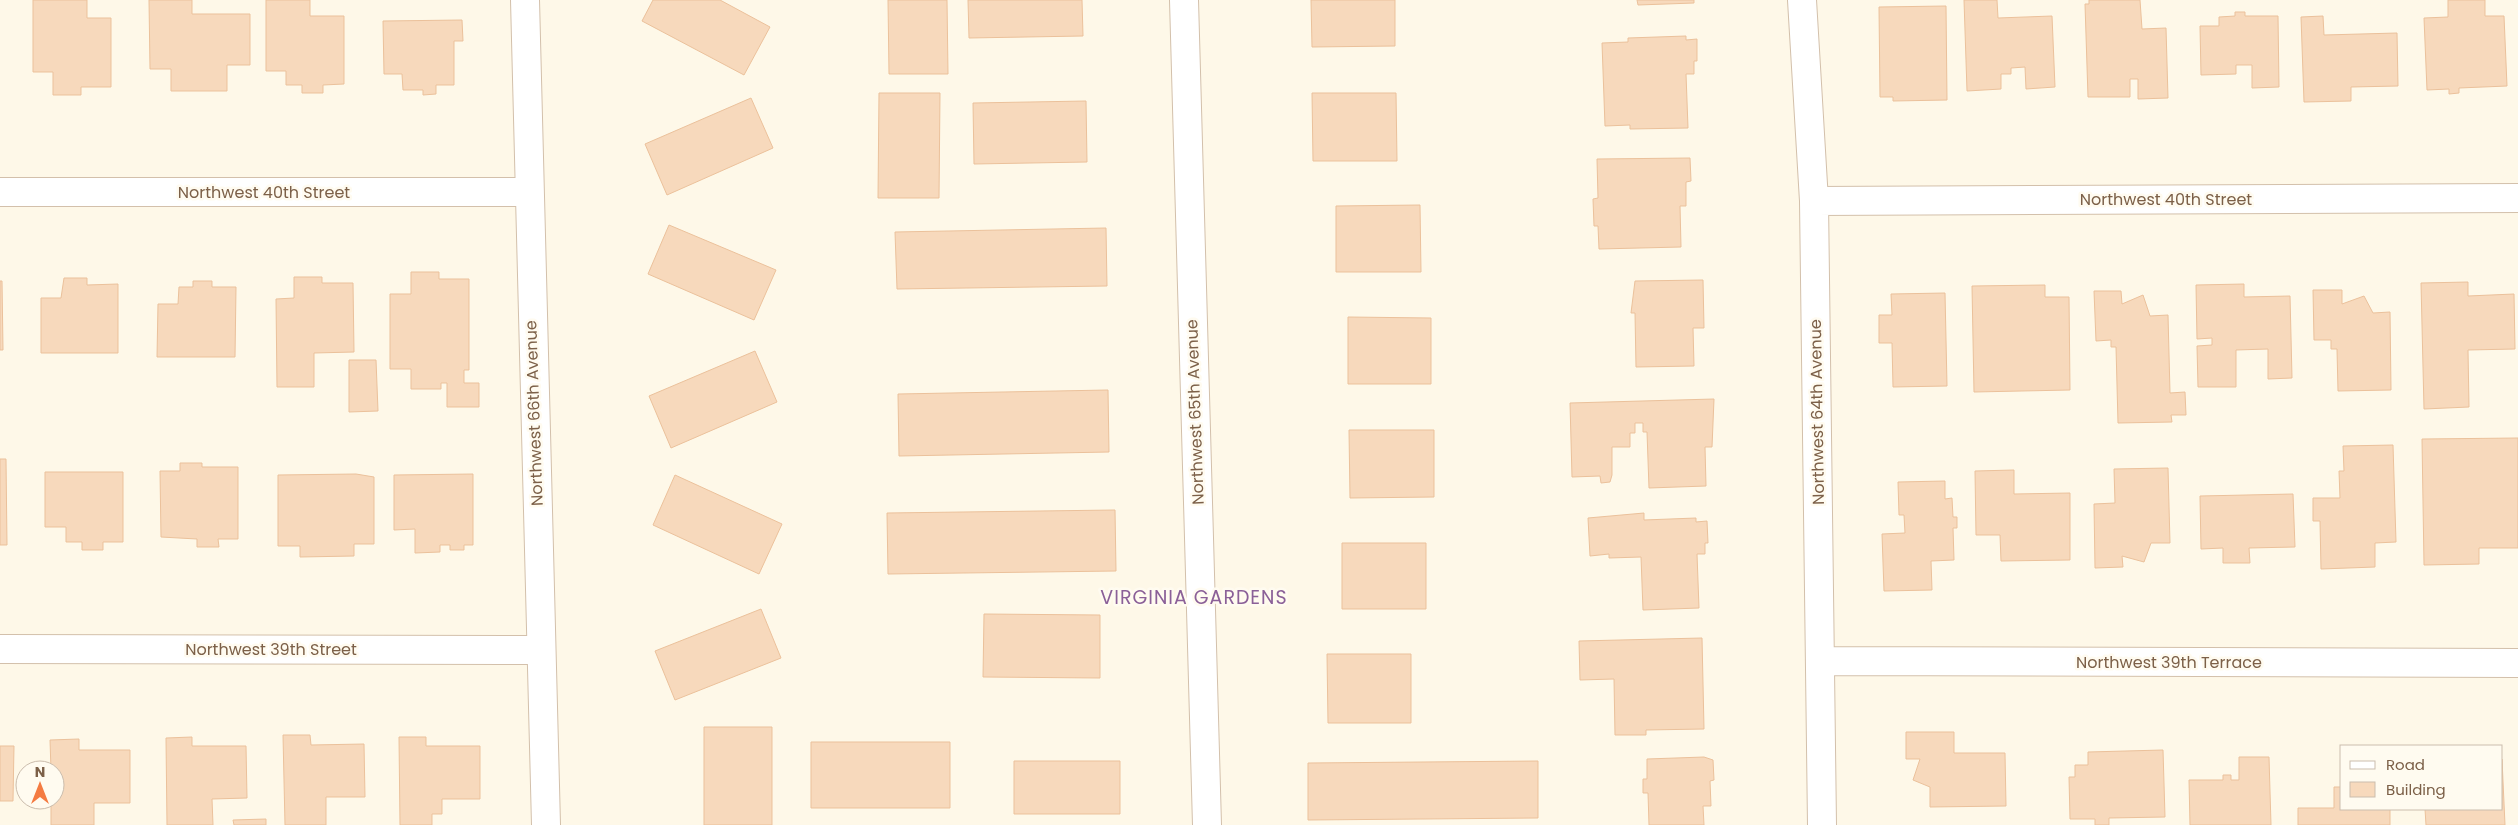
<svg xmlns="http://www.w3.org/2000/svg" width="2518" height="825" font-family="Poppins,sans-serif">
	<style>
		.building { fill: #f7d9bc; stroke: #ebc19b }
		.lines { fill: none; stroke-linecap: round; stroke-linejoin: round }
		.minor-casing { stroke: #d3c0ab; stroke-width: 30 }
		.tertiary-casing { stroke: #d3c0ab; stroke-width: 30 }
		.minor { stroke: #fff; stroke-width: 28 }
		.tertiary { stroke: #fff; stroke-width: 28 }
		.labels { text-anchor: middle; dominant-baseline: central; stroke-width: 5; stroke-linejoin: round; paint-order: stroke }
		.street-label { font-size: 16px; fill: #7c6048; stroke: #fffbf0 }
		.quarter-label { font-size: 19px; letter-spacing: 1px; fill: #8b6098; stroke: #fffbf0 }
	</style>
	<rect width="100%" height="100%" fill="#fef8e8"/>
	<!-- building -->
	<path class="building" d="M 33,0 L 87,0 L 87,18 L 111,18 L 111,87 L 81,87 L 81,95 L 53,95 L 53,72 L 33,72 Z
		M 149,0 L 192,0 L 192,14 L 250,14 L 250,65 L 227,65 L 227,91 L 171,91 L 171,69 L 150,69 Z
		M 266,0 L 310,0 L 310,16 L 344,16 L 344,84 L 323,85 L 323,93 L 302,93 L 302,85 L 286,85 L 286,71 L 266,71 Z
		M 653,0 L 720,0 L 770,27 L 744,75 L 642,21 Z
		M 888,0 L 947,0 L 948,74 L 889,74 Z
		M 968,0 L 1082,0 L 1083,36 L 969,38 Z
		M 1311,0 L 1395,0 L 1395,46 L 1312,47 Z
		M 1637,0 L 1694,0 L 1694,3 L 1638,5 Z
		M 1964,0 L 1997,0 L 1998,18 L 2052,16 L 2055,87 L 2026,89 L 2025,67 L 2011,68 L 2011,74 L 2001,74 L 2001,89 L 1967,91 Z
		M 2089,0 L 2140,0 L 2142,29 L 2166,28 L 2168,98 L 2138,99 L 2138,79 L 2130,79 L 2130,97 L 2088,97 L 2085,4 L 2089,4 Z
		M 2448,0 L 2485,0 L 2485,16 L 2504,16 L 2507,86 L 2459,88 L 2459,93 L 2449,94 L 2449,89 L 2427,90 L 2424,18 L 2448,17 Z
		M 1946,6 L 1947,100 L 1893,101 L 1893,97 L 1880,97 L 1879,7 Z
		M 2235,12 L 2245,12 L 2245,16 L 2278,16 L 2279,87 L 2252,88 L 2252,65 L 2236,65 L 2236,74 L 2201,75 L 2200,26 L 2219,26 L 2219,17 L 2235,16 Z
		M 2323,16 L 2324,35 L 2397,33 L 2398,86 L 2351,87 L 2351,101 L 2304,102 L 2301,17 Z
		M 462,20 L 463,41 L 454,41 L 454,85 L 436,85 L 436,94 L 423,95 L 423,90 L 403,90 L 402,74 L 384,74 L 383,21 Z
		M 1686,36 L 1686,40 L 1697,39 L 1697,61 L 1694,61 L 1694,74 L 1686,74 L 1688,128 L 1630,129 L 1630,125 L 1605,126 L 1602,43 L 1628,42 L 1628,38 Z
		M 879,93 L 940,93 L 939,198 L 878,198 Z
		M 1312,93 L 1396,93 L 1397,161 L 1313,161 Z
		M 751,98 L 773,148 L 667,195 L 645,144 Z
		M 1086,101 L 1087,162 L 974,164 L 973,103 Z
		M 1690,158 L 1691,181 L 1686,182 L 1686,206 L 1680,206 L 1681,247 L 1599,249 L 1598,226 L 1594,226 L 1593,199 L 1598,198 L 1597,159 Z
		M 1420,205 L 1421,272 L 1336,272 L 1336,206 Z
		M 669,225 L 776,270 L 754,320 L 648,274 Z
		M 1106,228 L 1107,286 L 897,289 L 895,232 Z
		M 411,272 L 439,272 L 439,279 L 469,279 L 469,370 L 464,370 L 464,383 L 479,383 L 479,407 L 447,407 L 447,383 L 441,383 L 441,389 L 411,389 L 411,369 L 390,369 L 390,294 L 411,294 Z
		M 294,277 L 322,277 L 322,283 L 353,283 L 354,352 L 314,353 L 314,387 L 277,387 L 276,299 L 294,298 Z
		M 64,278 L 87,278 L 87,285 L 118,284 L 118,353 L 41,353 L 41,298 L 61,298 Z
		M 1703,280 L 1704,328 L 1693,328 L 1694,366 L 1636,367 L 1635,313 L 1631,313 L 1635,281 Z
		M 0,281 L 2,281 L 3,350 L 0,350 Z
		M 193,281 L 212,281 L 212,287 L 236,287 L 235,357 L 157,357 L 158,304 L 178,304 L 179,287 L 193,287 Z
		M 2468,282 L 2468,296 L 2514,294 L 2515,349 L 2468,350 L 2469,407 L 2424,409 L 2421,283 Z
		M 2244,284 L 2244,297 L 2290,296 L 2292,378 L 2268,379 L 2268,349 L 2236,350 L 2236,387 L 2198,387 L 2197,346 L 2212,345 L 2212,338 L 2197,339 L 2196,285 Z
		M 2045,285 L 2045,297 L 2069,297 L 2070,390 L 1974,392 L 1972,286 Z
		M 2313,290 L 2342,290 L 2342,304 L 2364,296 L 2373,313 L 2390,312 L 2391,390 L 2338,391 L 2337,349 L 2331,349 L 2331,340 L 2314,340 Z
		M 2094,291 L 2121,291 L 2122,304 L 2143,295 L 2150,316 L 2168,315 L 2170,393 L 2185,392 L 2186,415 L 2171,415 L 2172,422 L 2118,423 L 2116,347 L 2111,347 L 2111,340 L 2096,341 Z
		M 1945,293 L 1947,386 L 1893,387 L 1892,343 L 1879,343 L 1879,315 L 1892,315 L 1891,294 Z
		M 1348,317 L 1431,318 L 1431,384 L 1348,384 Z
		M 755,351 L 777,402 L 671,448 L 649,396 Z
		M 349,360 L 376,360 L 378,411 L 349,412 Z
		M 1108,390 L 1109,452 L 899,456 L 898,394 Z
		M 1714,399 L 1712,447 L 1705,447 L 1706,486 L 1649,488 L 1647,432 L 1643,432 L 1643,423 L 1635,423 L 1635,433 L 1630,433 L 1630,447 L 1612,447 L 1612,475 L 1610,482 L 1601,483 L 1600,476 L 1572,477 L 1570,403 Z
		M 1349,430 L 1434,430 L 1434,497 L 1350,498 Z
		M 2518,438 L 2518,548 L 2479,548 L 2479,564 L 2424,565 L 2422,439 Z
		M 2393,445 L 2396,542 L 2375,543 L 2375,567 L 2321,569 L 2320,521 L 2313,521 L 2313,498 L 2340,498 L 2339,471 L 2344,471 L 2343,446 Z
		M 0,459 L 6,459 L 7,545 L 0,545 Z
		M 180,463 L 202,463 L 202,467 L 238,467 L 238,539 L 218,539 L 219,547 L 197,547 L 197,539 L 161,537 L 160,471 L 180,471 Z
		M 2168,468 L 2170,543 L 2151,543 L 2144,562 L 2122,556 L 2123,567 L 2095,568 L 2094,504 L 2115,503 L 2114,469 Z
		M 2014,470 L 2014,494 L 2070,493 L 2070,560 L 2001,561 L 2000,535 L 1976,535 L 1975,471 Z
		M 45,472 L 123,472 L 123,542 L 103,542 L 103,550 L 82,550 L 82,542 L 66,542 L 66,527 L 45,527 Z
		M 356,474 L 374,477 L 374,544 L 354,544 L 354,556 L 300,557 L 300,546 L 278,546 L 278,475 Z
		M 473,474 L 473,545 L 464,545 L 464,550 L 450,550 L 450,545 L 440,545 L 440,552 L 415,553 L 415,529 L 394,530 L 394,475 Z
		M 675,475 L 782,524 L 759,574 L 653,525 Z
		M 1945,481 L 1945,499 L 1952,498 L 1953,517 L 1957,517 L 1957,528 L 1953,528 L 1954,560 L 1931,561 L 1932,590 L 1884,591 L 1882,534 L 1905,533 L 1904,515 L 1899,515 L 1898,482 Z
		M 2293,494 L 2295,547 L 2249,548 L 2250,563 L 2223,563 L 2223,548 L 2201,549 L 2200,496 Z
		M 1115,510 L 1116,571 L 888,574 L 887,513 Z
		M 1644,513 L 1644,520 L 1696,518 L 1696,522 L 1707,521 L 1708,543 L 1705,543 L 1705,554 L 1697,554 L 1699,608 L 1643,610 L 1641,557 L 1609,558 L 1609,554 L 1590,556 L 1588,518 Z
		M 1342,543 L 1426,543 L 1426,609 L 1342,609 Z
		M 761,609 L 781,658 L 675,700 L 655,651 Z
		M 984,614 L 1100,615 L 1100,678 L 983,677 Z
		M 1702,638 L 1704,729 L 1646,730 L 1646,735 L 1615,735 L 1614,679 L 1580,680 L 1579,641 Z
		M 1327,654 L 1411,654 L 1411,723 L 1328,723 Z
		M 704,727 L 772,727 L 772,825 L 704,825 Z
		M 1906,732 L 1954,732 L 1954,753 L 2005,753 L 2006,806 L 1930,807 L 1930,787 L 1913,780 L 1920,759 L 1906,759 Z
		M 283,735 L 310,735 L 311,745 L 364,744 L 365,797 L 326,797 L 326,825 L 285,825 Z
		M 192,737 L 192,746 L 246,746 L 247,798 L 212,799 L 213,825 L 167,825 L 166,738 Z
		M 399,737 L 426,737 L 426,746 L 480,746 L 480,799 L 442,799 L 442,814 L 432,814 L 432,825 L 400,825 Z
		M 79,739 L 79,750 L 130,750 L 130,803 L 94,803 L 94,825 L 51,825 L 51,800 L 55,800 L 55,770 L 51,770 L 50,740 Z
		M 811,742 L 950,742 L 950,808 L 811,808 Z
		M 0,746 L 14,746 L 13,801 L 0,801 Z
		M 2163,750 L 2165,817 L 2109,818 L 2109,825 L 2095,825 L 2095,819 L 2070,819 L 2069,777 L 2075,777 L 2075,765 L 2088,765 L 2088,752 Z
		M 1704,757 L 1713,760 L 1714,780 L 1710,781 L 1711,806 L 1703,806 L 1704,825 L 1649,825 L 1648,793 L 1643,793 L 1643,779 L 1647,779 L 1647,759 Z
		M 2239,757 L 2269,757 L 2271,825 L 2190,825 L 2189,780 L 2223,780 L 2223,775 L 2231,775 L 2231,780 L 2239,780 Z
		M 2502,759 L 2505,825 L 2426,825 L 2425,809 L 2502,809 Z
		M 1014,761 L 1120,761 L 1120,814 L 1014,814 Z
		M 1538,761 L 1538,818 L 1308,820 L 1308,763 Z
		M 2334,787 L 2342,787 L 2342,809 L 2390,809 L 2390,825 L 2298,825 L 2298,808 L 2334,808 Z
		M 266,819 L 266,825 L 234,825 L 233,820 Z"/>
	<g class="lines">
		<defs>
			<path id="minor" d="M 1184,0 L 1207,825
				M 1802,0 L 1814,201 L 1822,825
				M 0,192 L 528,192
				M 1814,201 L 2518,198
				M 0,649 L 541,650
				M 1820,661 L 2518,663"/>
			<path id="tertiary" d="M 525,0 L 546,825"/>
		</defs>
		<!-- minor casing -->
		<use href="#minor" class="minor-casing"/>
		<!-- tertiary casing -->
		<use href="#tertiary" class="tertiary-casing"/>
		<!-- minor -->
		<use href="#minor" class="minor"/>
		<!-- tertiary -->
		<use href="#tertiary" class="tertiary"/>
	</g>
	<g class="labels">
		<!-- street labels -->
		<g class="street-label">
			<text x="264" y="192">Northwest 40th Street</text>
			<text x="2166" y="199">Northwest 40th Street</text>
			<text transform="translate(1195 412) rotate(-92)">Northwest 65th Avenue</text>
			<text transform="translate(1817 412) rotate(-91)">Northwest 64th Avenue</text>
			<text transform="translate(534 413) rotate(-92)">Northwest 66th Avenue</text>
			<text x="271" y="649">Northwest 39th Street</text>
			<text x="2169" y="662">Northwest 39th Terrace</text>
		</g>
		<!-- quarter labels -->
		<g class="quarter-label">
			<text x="1194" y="597">VIRGINIA GARDENS</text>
		</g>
	</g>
	<!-- legend -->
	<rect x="2340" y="745" width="162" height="65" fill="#fffbf0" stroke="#cbbdad"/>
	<rect x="2350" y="761" width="25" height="8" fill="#ffffff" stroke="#cbbdad"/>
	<text x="2386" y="770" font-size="15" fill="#7c6048">Road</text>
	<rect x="2350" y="782" width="25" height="15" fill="#f7d9bc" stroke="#cbbdad"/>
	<text x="2386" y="795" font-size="15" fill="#7c6048">Building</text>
	<!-- north arrow -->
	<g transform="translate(40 785)"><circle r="24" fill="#fffbf0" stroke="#cbbdad"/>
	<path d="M0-4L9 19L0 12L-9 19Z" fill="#f47b41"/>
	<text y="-8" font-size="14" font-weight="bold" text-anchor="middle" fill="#7c6048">N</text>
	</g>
</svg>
